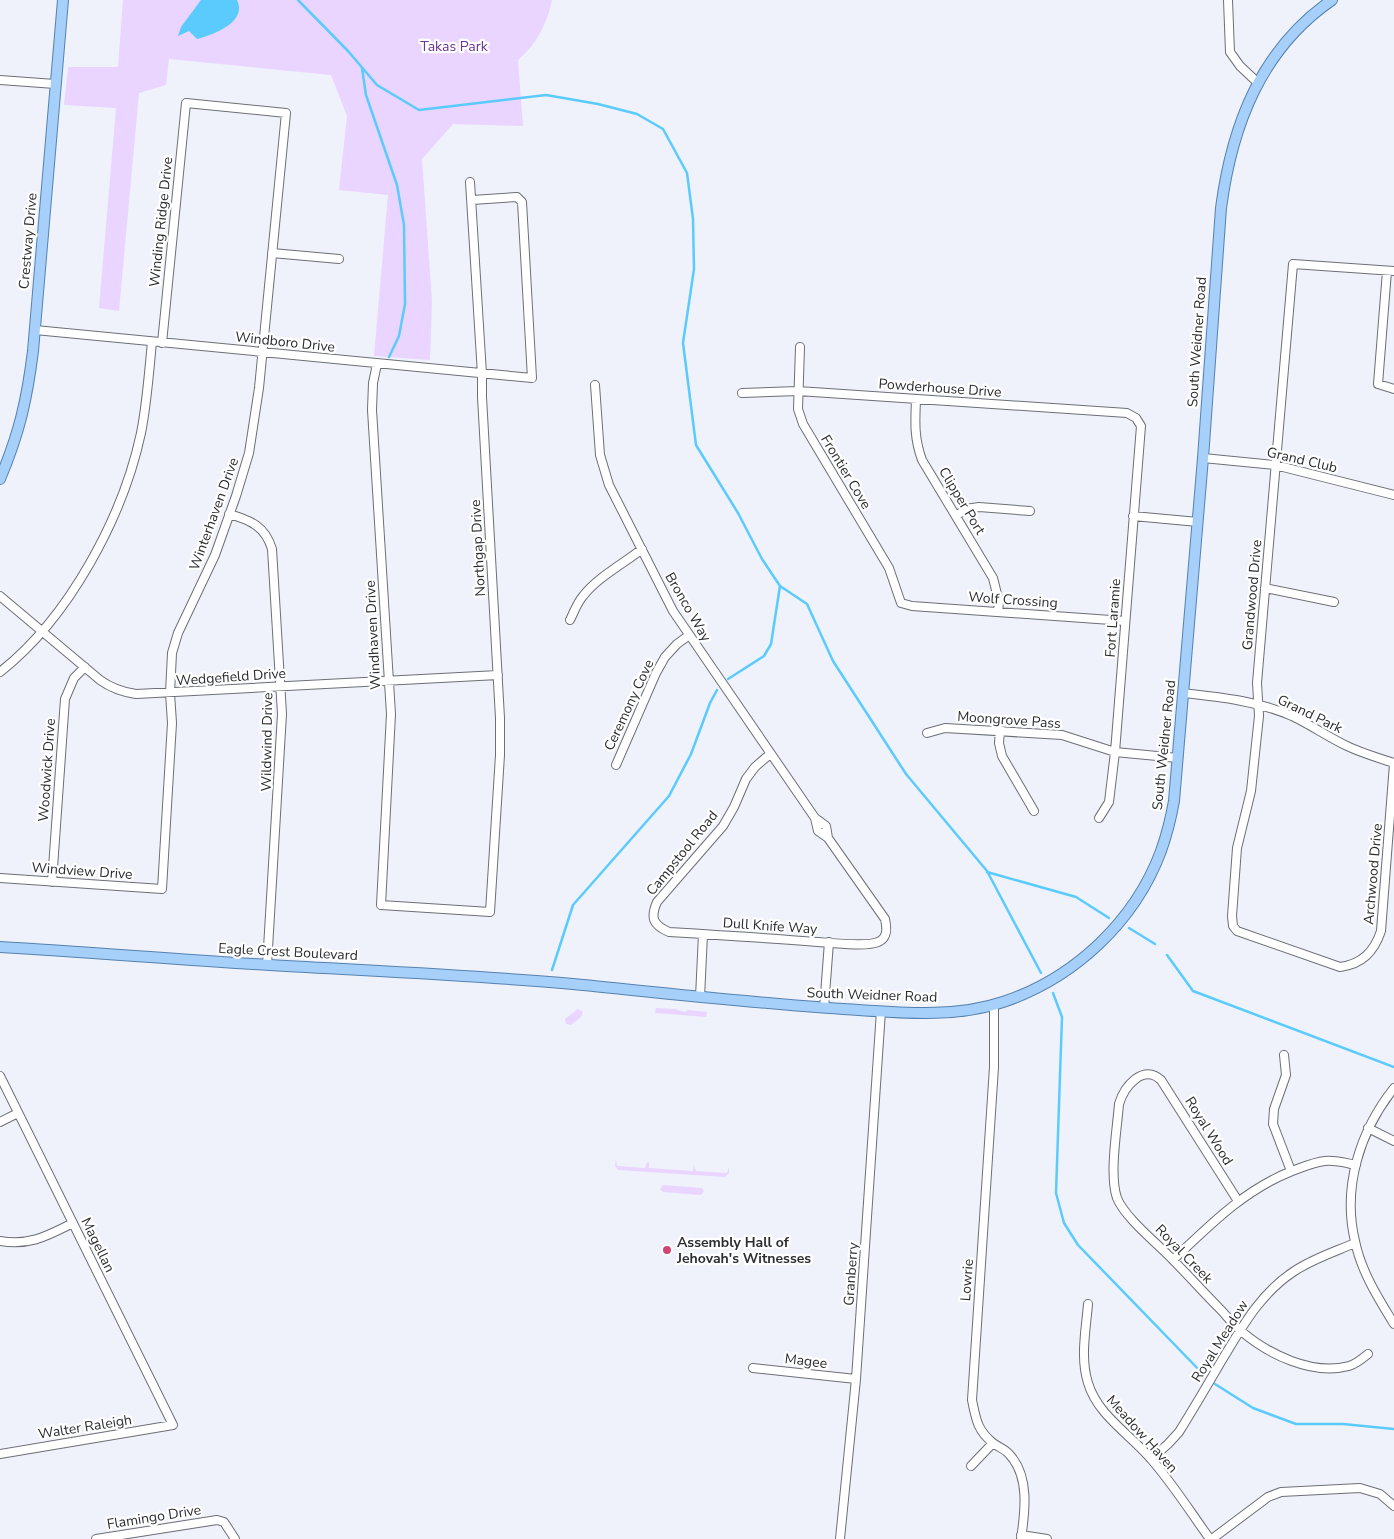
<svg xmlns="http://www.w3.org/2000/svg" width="1394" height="1539" font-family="'Nunito Sans',sans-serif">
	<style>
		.green { fill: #e9d5ff }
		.water { fill: #5bcbfe }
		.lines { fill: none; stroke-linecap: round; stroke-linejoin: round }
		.stream { stroke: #5bcbfe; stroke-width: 2.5 }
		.minor-casing { stroke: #6c6f76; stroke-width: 10 }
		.major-casing { stroke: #5482b0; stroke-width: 12 }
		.minor { stroke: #fff; stroke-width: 8 }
		.major { stroke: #a6cff9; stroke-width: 10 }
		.poi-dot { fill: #d14473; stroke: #fff; stroke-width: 2 }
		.labels { text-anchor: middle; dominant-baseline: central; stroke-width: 4.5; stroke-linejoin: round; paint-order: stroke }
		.park-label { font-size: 14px; fill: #6b3595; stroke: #fff }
		.street-label { font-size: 14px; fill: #2c2d30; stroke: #fff }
		.poi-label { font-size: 14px; font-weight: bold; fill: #2c2d30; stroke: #fff; text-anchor: start }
	</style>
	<rect width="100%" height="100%" fill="#eff2fa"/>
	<!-- green -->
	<path class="green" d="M 123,0 L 552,0 C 547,24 537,44 518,60 L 523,126 L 453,124 L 422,159 L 432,301 L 430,360 L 374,356 L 388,195 L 339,190 L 347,116 L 331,75 L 169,59 L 166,85 L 139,93 L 119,311 L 99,308 L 116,108 L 64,105 L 68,67 L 118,67 Z
		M 656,1008 L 675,1009 L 685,1012 L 688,1010 L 707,1012 L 706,1017 L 655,1013 Z
		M 578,1009 L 583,1012 L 581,1017 L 571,1025 L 566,1024 L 565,1019 Z
		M 616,1159 L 617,1166 L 645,1168 L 647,1162 L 649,1163 L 649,1168 L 693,1171 L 694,1165 L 696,1171 L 727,1173 L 729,1167 L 729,1173 L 725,1177 L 618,1170 L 615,1166 Z
		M 663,1185 L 702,1188 L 704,1191 L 701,1195 L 663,1192 L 660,1189 Z"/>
	<!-- water -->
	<path class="water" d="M 201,0 L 237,0 C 248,22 213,35 197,39 L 189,31 L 178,36 L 181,27 Z"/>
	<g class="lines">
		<!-- stream -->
		<path class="stream" d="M 298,0 L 348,51 L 377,85 L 419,110 L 546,95 L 598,104 L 637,114 L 663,129 L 687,173 L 693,219 L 694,269 L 683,343 L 696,445 L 738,513 L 762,559 L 780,586 L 807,604 L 833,661 L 906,774 L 987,871 L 1041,973
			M 362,68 L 366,95 L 397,185 L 404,225 L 405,304 L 399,336 L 389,357
			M 728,679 L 764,656 L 771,644 L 780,586
			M 987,872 L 1076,897 L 1109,918
			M 1129,928 L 1155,944
			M 1167,955 L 1193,991 L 1394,1067
			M 552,970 L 573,905 L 669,796 L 691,754 L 710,703 L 717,690
			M 1053,993 L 1062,1017 L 1056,1193 L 1064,1223 L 1078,1245 L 1203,1374
			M 1215,1384 L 1253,1408 L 1296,1424 L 1343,1424 L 1394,1429"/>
		<defs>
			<path id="minor" d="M 1228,0 L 1230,52 L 1240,66 L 1257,82
				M 0,80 L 55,84
				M 272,253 L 339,259
				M 1387,271 L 1378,384 L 1394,389
				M 1394,271 L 1293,264 L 1257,683 L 1259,716 L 1251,791 L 1237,848 L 1232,916 L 1233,926 L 1237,931 L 1340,967 C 1362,964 1374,952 1381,931 L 1394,764
				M 35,330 L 532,378 L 522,202 L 517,197 L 472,200
				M 800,347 L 798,409 L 803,424 L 889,568 L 901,603 L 912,606 L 1125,621
				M 377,364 L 373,383 L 372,410 L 391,714 L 381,905 L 490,912 L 500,755 L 500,718 L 482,397 L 482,374 L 470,182
				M 595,385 L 600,455 L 609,485 L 673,611 L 815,818 L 818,831 L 828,838
				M 742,393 L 798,391 L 1127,413 L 1136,418 L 1141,426 L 1115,752 L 1109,802 L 1099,818
				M 916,400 C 915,422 914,438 922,460 L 993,578 L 999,602 L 998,612
				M 1203,458 L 1275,465 L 1394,495
				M 229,514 C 250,520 265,526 272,549 L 282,714 L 267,965
				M 956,516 L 966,509 L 979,507 L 1030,511
				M 1133,516 L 1198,522
				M 1265,588 L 1334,602
				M 0,596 L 100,680 C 111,688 122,692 136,694 L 498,675
				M 570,620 C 574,612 577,603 583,596 C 598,577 623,564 642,549
				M 0,672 C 69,618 123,517 141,433 C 147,403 149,372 152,342
				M 1183,693 C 1220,697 1258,701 1292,716 C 1311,725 1328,737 1347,746 C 1362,753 1378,758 1394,763
				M 1000,730 L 999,743 L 1002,756 L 1034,811
				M 927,733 L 945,728 L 1062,735 L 1115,752 L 1178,758
				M 770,754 L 755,767 L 746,779 L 734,807 L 723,826 L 657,902 C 650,918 653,925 669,932 C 719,935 768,938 818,942 C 832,943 867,947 878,942 C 888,938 887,928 885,919 L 828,838 L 826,826 L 815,818
				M 616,765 L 656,673 L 665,657 L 677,644 L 688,636
				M 0,878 L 162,889 L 172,723 L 170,693 L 172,653 L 178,633 L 215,555 L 236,496 L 249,453 L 259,388 L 286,113 L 186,103 L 162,343
				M 52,882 L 65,699 L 74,678 L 85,667
				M 700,997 L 703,934
				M 994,1004 L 994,1067 L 972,1400 C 976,1419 977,1430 993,1443 C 998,1447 1005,1449 1009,1454 C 1030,1476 1025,1512 1021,1539
				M 824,1008 L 829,942
				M 1284,1055 L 1286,1075 L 1274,1109 L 1273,1124 L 1291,1171
				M 0,1076 L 173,1425 L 0,1454
				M 1394,1088 C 1360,1131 1342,1187 1355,1241 C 1361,1271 1378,1298 1394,1324
				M 0,1122 L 18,1113
				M 1368,1128 L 1394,1141
				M 1238,1201 L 1161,1080 C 1143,1063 1124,1087 1119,1104 C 1117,1130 1109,1175 1117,1198 C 1125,1218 1158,1244 1173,1260 C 1189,1276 1204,1293 1220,1309 C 1227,1316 1233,1325 1241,1331 C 1268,1354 1312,1376 1349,1366 C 1356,1364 1362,1359 1368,1354
				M 0,1241 C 30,1246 47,1236 73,1223
				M 1173,1260 C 1210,1225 1244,1190 1292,1171 C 1303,1167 1314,1162 1325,1161 C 1336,1160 1346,1163 1356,1165
				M 1088,1304 C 1086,1329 1080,1358 1088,1383 C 1098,1416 1130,1434 1151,1459 C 1173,1484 1191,1513 1210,1539
				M 753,1368 L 856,1379
				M 1151,1459 L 1168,1444 L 1179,1432 C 1194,1408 1208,1384 1222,1360 C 1242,1327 1260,1294 1293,1272 C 1312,1259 1334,1252 1355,1243
				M 971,1466 L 993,1443
				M 1021,1535 L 1047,1539
				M 96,1539 L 217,1520 L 224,1522 L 235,1539
				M 840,1539 L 856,1379 L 881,1011
				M 1212,1539 L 1268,1497 L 1281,1492 L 1360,1488 L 1380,1494 L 1394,1506"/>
			<path id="major" d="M 0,479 C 19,434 27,400 33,351 L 63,0
				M 0,947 C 90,952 180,960 270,965 C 371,971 472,975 573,984 C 663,993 753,1003 843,1009 C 896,1012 952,1019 1003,1002 C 1075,978 1135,921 1161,851 C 1167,834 1171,818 1174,801 L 1203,458 L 1221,208 C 1232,125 1261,49 1332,0"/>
		</defs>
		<!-- minor casing -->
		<use href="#minor" class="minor-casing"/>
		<!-- major casing -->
		<use href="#major" class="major-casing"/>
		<!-- minor -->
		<use href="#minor" class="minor"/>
		<!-- major -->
		<use href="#major" class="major"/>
	</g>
	<!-- markers -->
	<circle class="poi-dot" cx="667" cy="1250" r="5"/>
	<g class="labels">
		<!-- park labels -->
		<g class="park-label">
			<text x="454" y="46">Takas Park</text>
		</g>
		<!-- street labels -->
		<g class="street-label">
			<text transform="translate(161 222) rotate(-84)">Winding Ridge Drive</text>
			<text transform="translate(28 241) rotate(-85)">Crestway Drive</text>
			<text transform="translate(285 342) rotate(6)">Windboro Drive</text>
			<text transform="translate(1197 342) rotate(-86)">South Weidner Road</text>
			<text transform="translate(940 388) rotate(4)">Powderhouse Drive</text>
			<text transform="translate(1302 460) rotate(13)">Grand Club</text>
			<text transform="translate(846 472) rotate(59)">Frontier Cove</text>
			<text transform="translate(962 501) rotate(59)">Clipper Port</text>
			<text transform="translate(214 514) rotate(-70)">Winterhaven Drive</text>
			<text transform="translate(478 548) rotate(-93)">Northgap Drive</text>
			<text transform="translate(1252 595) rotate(-85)">Grandwood Drive</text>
			<text transform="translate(1013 600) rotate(4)">Wolf Crossing</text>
			<text transform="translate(688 607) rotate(60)">Bronco Way</text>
			<text transform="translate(1113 618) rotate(-86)">Fort Laramie</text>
			<text transform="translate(373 635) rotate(-93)">Windhaven Drive</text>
			<text transform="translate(231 677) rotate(-4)">Wedgefield Drive</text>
			<text transform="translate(629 705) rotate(-65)">Ceremony Cove</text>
			<text transform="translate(1310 714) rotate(26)">Grand Park</text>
			<text transform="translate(1009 720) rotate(4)">Moongrove Pass</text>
			<text transform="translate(267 742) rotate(-89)">Wildwind Drive</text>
			<text transform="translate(1164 745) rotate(-84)">South Weidner Road</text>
			<text transform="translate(47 770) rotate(-86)">Woodwick Drive</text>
			<text transform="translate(682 853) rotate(-51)">Campstool Road</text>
			<text transform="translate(82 871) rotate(4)">Windview Drive</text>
			<text transform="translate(1373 874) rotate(-85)">Archwood Drive</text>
			<text transform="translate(770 926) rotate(4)">Dull Knife Way</text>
			<text transform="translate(288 952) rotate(3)">Eagle Crest Boulevard</text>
			<text transform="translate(872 995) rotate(2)">South Weidner Road</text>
			<text transform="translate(1209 1131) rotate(58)">Royal Wood</text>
			<text transform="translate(98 1245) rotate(64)">Magellan</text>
			<text transform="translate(1184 1254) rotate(46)">Royal Creek</text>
			<text transform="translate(851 1274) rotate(-86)">Granberry</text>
			<text transform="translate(967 1280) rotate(-86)">Lowrie</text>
			<text transform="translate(1220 1341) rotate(-58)">Royal Meadow</text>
			<text transform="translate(806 1361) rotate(7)">Magee</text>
			<text transform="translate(85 1427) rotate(-9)">Walter Raleigh</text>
			<text transform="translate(1142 1434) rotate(48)">Meadow Haven</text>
			<text transform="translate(154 1517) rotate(-9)">Flamingo Drive</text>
		</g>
		<!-- poi labels -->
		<g class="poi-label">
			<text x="677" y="1242">Assembly Hall of<tspan x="677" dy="16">Jehovah's Witnesses</tspan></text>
		</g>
	</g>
</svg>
